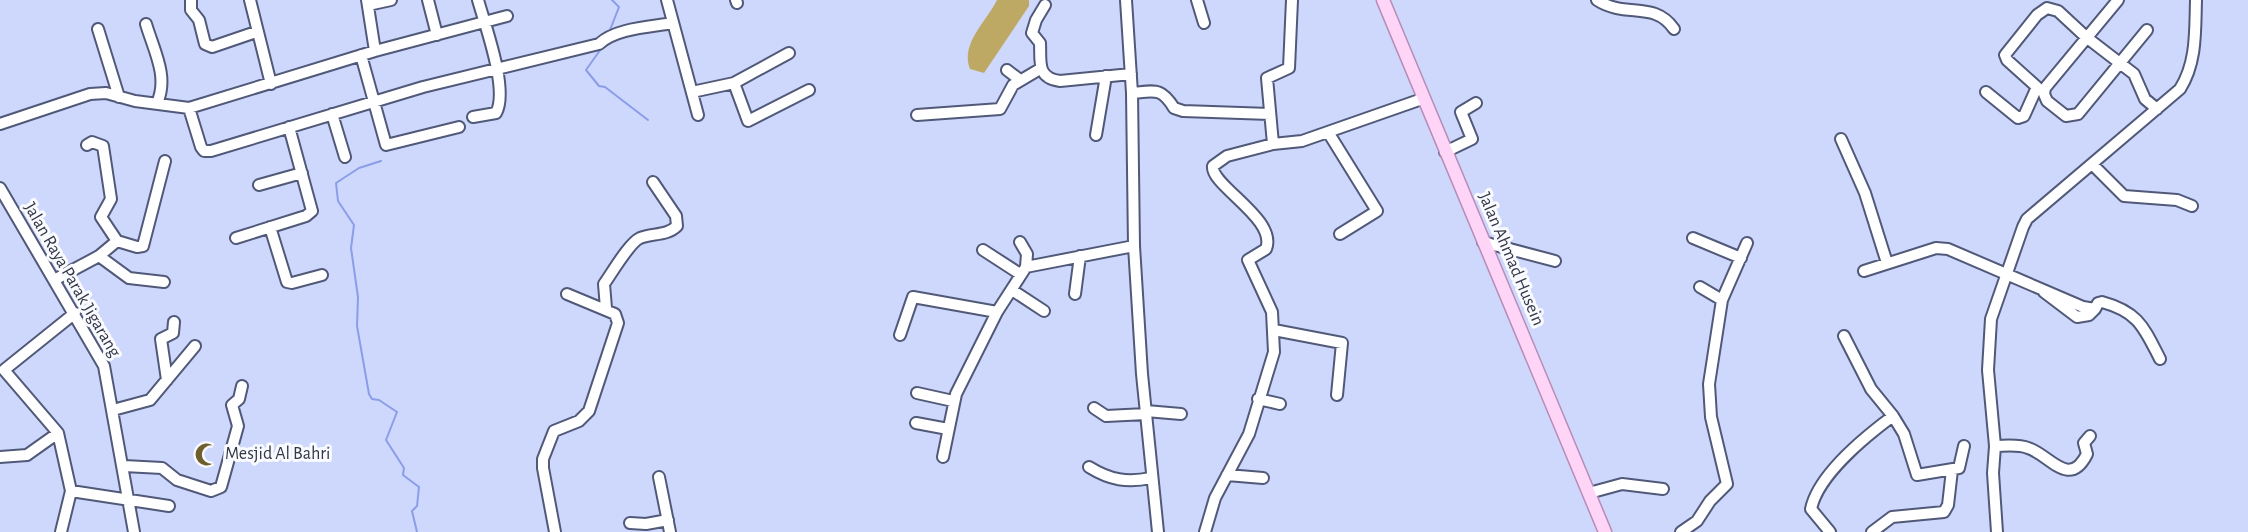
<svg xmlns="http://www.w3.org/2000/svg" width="2248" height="532" font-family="'Alegreya Sans',sans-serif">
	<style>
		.green { fill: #bea964 }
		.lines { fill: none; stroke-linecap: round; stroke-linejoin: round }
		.stream { stroke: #8b9de8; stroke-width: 2 }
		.minor-casing { stroke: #515979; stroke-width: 14 }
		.major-casing { stroke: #b78cb5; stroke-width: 15 }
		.minor { stroke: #fff; stroke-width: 10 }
		.major { stroke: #fed5f7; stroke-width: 12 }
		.labels { text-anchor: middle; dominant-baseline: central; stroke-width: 6; stroke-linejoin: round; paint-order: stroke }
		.street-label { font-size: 18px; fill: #343746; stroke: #fafbff }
		.poi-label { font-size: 18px; fill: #343746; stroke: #fafbff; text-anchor: start }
	</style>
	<rect width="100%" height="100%" fill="#ced8fd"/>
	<!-- green -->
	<path class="green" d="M 997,0 L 1029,0 L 1029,6 L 984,73 L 970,69 C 960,44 986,22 997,0 Z"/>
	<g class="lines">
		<!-- stream -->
		<path class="stream" d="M 610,30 L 619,7 L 612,0
			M 603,46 L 586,70 L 599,86 L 605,87 L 648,120
			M 381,161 L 359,168 L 336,183 L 338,201 L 354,225 L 351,248 L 358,297 L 357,326 L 369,394 L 372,399 L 379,400 L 397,412 L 386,440 L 404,468 L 403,475 L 419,487 L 417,506 L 412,511 L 417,532"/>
		<defs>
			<path id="minor" d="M 191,0 L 191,10 L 199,20 L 205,44 L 212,47 L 256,32
				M 250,0 L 271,84
				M 367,0 L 375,51
				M 428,0 L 437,35
				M 667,0 L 698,115
				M 736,0 L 737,3
				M 1126,0 L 1132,93 L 1134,246 L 1142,374 L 1158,532
				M 1197,0 L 1204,23
				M 1597,0 C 1626,19 1654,0 1674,29
				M 2118,0 L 2045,88 L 2044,94 L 2047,101 L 2066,116 L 2078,114 L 2147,30
				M 368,5 L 391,0
				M 1045,5 L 1036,20 L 1032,33 L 1040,43 C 1041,61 1036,78 1060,81 L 1131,74
				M 146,24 C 154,51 169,77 157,103
				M 98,29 L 119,97
				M 361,55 L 386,145 L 459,127
				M 1007,70 L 1020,80
				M 734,83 L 748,121 L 809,90
				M 692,92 L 734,83 L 789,53
				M 1986,92 L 2018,118 L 2024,116 L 2037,87 L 2007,60 L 2005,55 L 2037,15 L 2047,8 L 2058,11 L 2086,37 L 2134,74 L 2145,99 L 2157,109
				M 1132,93 C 1155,91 1161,87 1174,108 L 1183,111 L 1270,114
				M 189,108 L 201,147 L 204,151 L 211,151 L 423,87 L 599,44 C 616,28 650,27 673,23
				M 332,114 L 345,157
				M 917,115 L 1000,109 L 1013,85 L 1040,69
				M 473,117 L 496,113 C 509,90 485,25 478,0
				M 0,124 L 90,94 L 106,93 L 135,101 L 189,108 L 375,51 L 507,16
				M 1328,132 L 1377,211 L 1340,234
				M 1096,135 L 1106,76
				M 1841,139 L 1865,193 L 1887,263
				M 1273,144 L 1267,78 L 1289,68 L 1292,0
				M 1445,152 L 1472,139 L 1461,112 L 1476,103
				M 2092,164 L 2124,196 L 2177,200 L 2192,206
				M 259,185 L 302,173
				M 0,188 L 104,366 L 134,532
				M 270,227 L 287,282 L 292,283 L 322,275
				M 236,238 L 306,216 L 312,211 L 289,127
				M 1693,238 L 1741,258
				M 117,241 L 137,247 L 143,246 L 165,161
				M 1483,242 L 1555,261
				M 983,250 L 1020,274
				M 99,256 L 129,278 L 164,282
				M 1026,267 L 1134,246
				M 1864,271 L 1936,248 L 1948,249 L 2083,307 L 2095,309 L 2098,303 L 2102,302 C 2139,312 2144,328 2160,359
				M 56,279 L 99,256 L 117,241 L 101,217 L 111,199 L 103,146 L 92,142 L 87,145
				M 1700,287 L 1722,300
				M 1012,290 L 1044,311
				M 2044,292 L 2077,317 L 2089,315 L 2095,309
				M 1075,294 L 1080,256
				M 606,308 L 604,284 C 612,273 629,243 640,238 C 652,233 667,236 677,226 L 676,216 L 653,182
				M 1274,330 L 1342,343 L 1337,395
				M 900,335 L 913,297 L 997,312
				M 1844,336 L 1871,389 L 1893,416 L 1904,434 L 1917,475 L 1959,468 L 1964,446
				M 167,380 L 161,339 L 173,333 L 174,322
				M 917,393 L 953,401
				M 1258,399 L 1280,404
				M 1094,408 L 1106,416 L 1146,414
				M 113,410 L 150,400 L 195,346
				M 1146,411 L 1181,414
				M 916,423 L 948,429
				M 1995,446 C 2005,446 2018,444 2028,448 C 2049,454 2069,490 2087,454 L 2084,443 L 2090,436
				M 0,457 L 27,455 L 58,433
				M 943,457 L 956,394 L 997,312 L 1026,267 L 1027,254 L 1020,242
				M 124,466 L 162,468 L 177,480 L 211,491 L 221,487 L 238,426 L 232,405 L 239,399 L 242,386
				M 1089,467 C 1110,480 1127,483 1151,478
				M 1227,475 L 1263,478
				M 659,477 L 670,532
				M 71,491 L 169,506
				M 1589,493 L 1622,484 L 1663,489
				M 630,523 L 646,524 L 668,520
				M 61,532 L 71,491 L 58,433 L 4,370 L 75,313
				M 555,532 L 543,468 L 543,459 L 554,431 L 579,421 L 589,411 L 618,323 L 615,314 L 567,294
				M 1205,532 L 1215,498 L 1249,434 L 1274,352 L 1272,312 L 1248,260 L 1266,249 C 1278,219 1210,185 1213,166 L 1227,156 L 1273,144 L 1302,141 L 1422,99
				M 1681,532 L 1697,521 L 1710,501 L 1727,484 L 1711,417 L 1709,384 L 1722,300 L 1747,243
				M 1830,532 L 1811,509 C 1818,475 1866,436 1893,416
				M 1872,532 L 1892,517 L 1944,512 L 1948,505 L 1952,470
				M 1997,532 L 1993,473 L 1995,446 L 1988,370 L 1991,319 L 2023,227 L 2027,219 L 2180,89 C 2197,62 2195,31 2196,0"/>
			<path id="major" d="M 1383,0 L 1605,532"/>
		</defs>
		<!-- minor casing -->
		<use href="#minor" class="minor-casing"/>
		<!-- major casing -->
		<use href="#major" class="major-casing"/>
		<!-- minor -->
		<use href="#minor" class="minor"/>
		<!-- major -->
		<use href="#major" class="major"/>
	</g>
	<!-- icons -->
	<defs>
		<symbol id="mosque-bare" viewBox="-9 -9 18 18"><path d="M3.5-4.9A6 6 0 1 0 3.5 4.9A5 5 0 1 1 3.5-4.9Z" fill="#6e5f2c" stroke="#fafbff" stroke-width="2.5" paint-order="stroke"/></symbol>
	</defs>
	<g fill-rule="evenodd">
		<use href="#mosque-bare" x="190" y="438" width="33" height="33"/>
	</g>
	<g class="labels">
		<!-- street labels -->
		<g class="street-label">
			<text transform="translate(1511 259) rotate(67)">Jalan Ahmad Husein</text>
			<text transform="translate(72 280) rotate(60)">Jalan Raya Parak Jigarang</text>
		</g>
		<!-- poi labels -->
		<g class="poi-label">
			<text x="225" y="454">Mesjid Al Bahri</text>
		</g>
	</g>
</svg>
